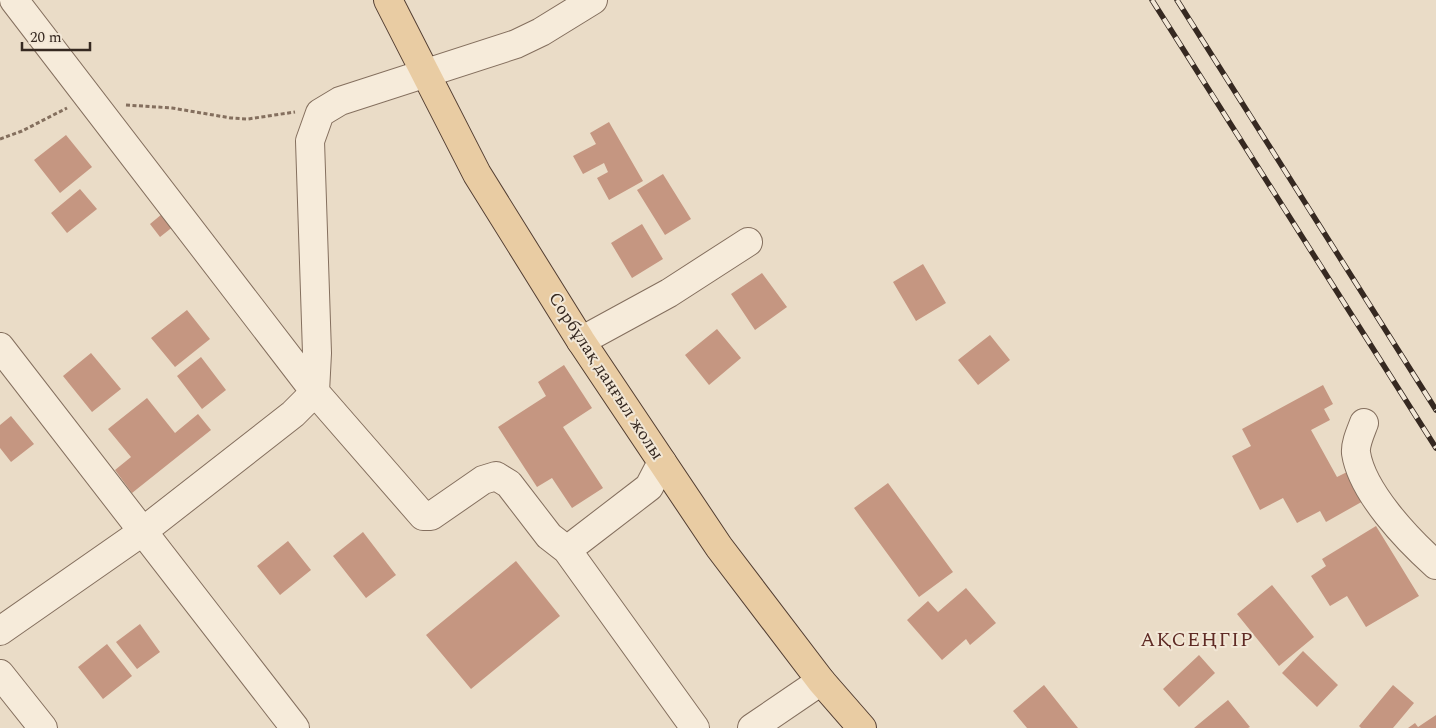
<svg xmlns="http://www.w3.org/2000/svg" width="1436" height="728" font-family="Spectral,serif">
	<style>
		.building { fill: #c59681 }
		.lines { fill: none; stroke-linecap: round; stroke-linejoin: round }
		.minor-casing { stroke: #846f5e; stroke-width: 30 }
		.major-casing { stroke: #533e32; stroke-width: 30 }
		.path { stroke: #846f5e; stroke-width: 3; stroke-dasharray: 4 2.5; stroke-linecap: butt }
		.minor { stroke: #f6ebda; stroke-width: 28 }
		.major { stroke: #e9cca3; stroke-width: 28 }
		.rail-casing { stroke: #362921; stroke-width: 5.5 }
		.rail { stroke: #f2e7d6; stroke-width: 4; stroke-dasharray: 11; stroke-linecap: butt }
		.labels { text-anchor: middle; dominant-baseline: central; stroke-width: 4; stroke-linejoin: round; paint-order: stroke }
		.street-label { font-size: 18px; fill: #362921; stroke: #f2e7d6 }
		.quarter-label { font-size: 20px; letter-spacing: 1px; fill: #5f2a24; stroke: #f2e7d6 }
	</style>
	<rect width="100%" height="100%" fill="#eadcc7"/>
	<!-- building -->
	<path class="building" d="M 609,122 L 643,181 L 609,200 L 597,178 L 608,172 L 604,163 L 583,174 L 573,156 L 596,144 L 590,133 Z
		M 66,135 L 92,167 L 60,193 L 34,160 Z
		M 663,174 L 691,219 L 665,235 L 637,190 Z
		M 80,189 L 97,209 L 67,233 L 51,213 Z
		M 168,209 L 179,222 L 160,237 L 150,224 Z
		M 642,224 L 663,259 L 632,278 L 611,243 Z
		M 923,264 L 946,303 L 916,321 L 893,282 Z
		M 762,273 L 787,307 L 755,330 L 731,294 Z
		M 187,310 L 210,339 L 175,367 L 151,338 Z
		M 717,329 L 741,358 L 709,385 L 685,355 Z
		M 990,335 L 1010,360 L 978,385 L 958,360 Z
		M 91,353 L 121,389 L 92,412 L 63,376 Z
		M 201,357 L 226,390 L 202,409 L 177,376 Z
		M 564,365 L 592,408 L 563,427 L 603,488 L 572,508 L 552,478 L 537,487 L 498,427 L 546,396 L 538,382 Z
		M 1323,385 L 1333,404 L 1324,409 L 1330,420 L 1311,430 L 1337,477 L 1349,471 L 1365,500 L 1326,522 L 1320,511 L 1297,523 L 1283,498 L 1260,510 L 1232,456 L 1251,446 L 1242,429 Z
		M 147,398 L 175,433 L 198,414 L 211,430 L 132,493 L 115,470 L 131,457 L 108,429 Z
		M 11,416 L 34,444 L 11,462 L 0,448 L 0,425 Z
		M 888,483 L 953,572 L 919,597 L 854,508 Z
		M 1376,526 L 1419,596 L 1366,627 L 1347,596 L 1330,606 L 1311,576 L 1326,566 L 1322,559 Z
		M 363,532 L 396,575 L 366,598 L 333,556 Z
		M 288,541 L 311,570 L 280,595 L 257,566 Z
		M 516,561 L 560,616 L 471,689 L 426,635 Z
		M 1272,585 L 1314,637 L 1279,666 L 1237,614 Z
		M 966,588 L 996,623 L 970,645 L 966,639 L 942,660 L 907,620 L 928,601 L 938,612 Z
		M 140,624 L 160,652 L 137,669 L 116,642 Z
		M 107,644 L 132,676 L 103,699 L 78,667 Z
		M 1303,651 L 1338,685 L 1317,707 L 1282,673 Z
		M 1199,655 L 1215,673 L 1179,707 L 1163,689 Z
		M 1044,685 L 1078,728 L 1027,728 L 1013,711 Z
		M 1393,685 L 1414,703 L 1393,728 L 1361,728 L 1359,726 Z
		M 1228,700 L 1250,727 L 1248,728 L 1194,728 Z
		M 1436,715 L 1436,728 L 1408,728 L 1415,723 L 1418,727 Z"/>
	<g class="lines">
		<defs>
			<path id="minor" d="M 14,0 L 315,392 L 423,516 L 431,516 L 483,480 L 496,476 L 509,484 L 549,536 L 567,550
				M 581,341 L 669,293 L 748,242
				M 0,347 L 295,728
				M 1364,423 C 1361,431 1355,444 1356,453 C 1362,492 1407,539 1436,565
				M 662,462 L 649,487 L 567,550 L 695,728
				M 0,631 L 142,532 L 293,414 L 315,392 L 317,353 L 310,141 L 320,113 L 340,101 L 516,44 L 541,32 L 593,0
				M 0,674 L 43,728
				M 752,728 L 821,681"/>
			<path id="major" d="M 388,0 L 477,174 L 581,341 L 719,547 L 821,681 L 862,728"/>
		</defs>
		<!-- minor casing -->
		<use href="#minor" class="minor-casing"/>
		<!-- major casing -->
		<use href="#major" class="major-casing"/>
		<!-- path -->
		<path class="path" d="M 126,105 L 172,108 L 231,118 L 248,119 L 295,112
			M 0,139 L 22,131 L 67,108"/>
		<!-- minor -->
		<use href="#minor" class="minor"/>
		<!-- major -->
		<use href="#major" class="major"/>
		<defs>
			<path id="rail" d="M 1152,0 L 1436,448
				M 1177,0 L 1436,410"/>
		</defs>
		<!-- rail casing -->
		<use href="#rail" class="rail-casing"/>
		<!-- rail -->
		<use href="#rail" class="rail"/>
	</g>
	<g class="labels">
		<!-- street labels -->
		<g class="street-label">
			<text transform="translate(606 376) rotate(57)">Сорбұлақ даңғыл жолы</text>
		</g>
		<!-- quarter labels -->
		<g class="quarter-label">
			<text x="1197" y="640">АҚСЕҢГІР</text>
		</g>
	</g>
	<!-- scale -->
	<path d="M22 42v8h68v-8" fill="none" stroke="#362921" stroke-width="2.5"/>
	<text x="30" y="42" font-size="15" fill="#362921" stroke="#f2e7d6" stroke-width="4" paint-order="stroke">20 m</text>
</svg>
